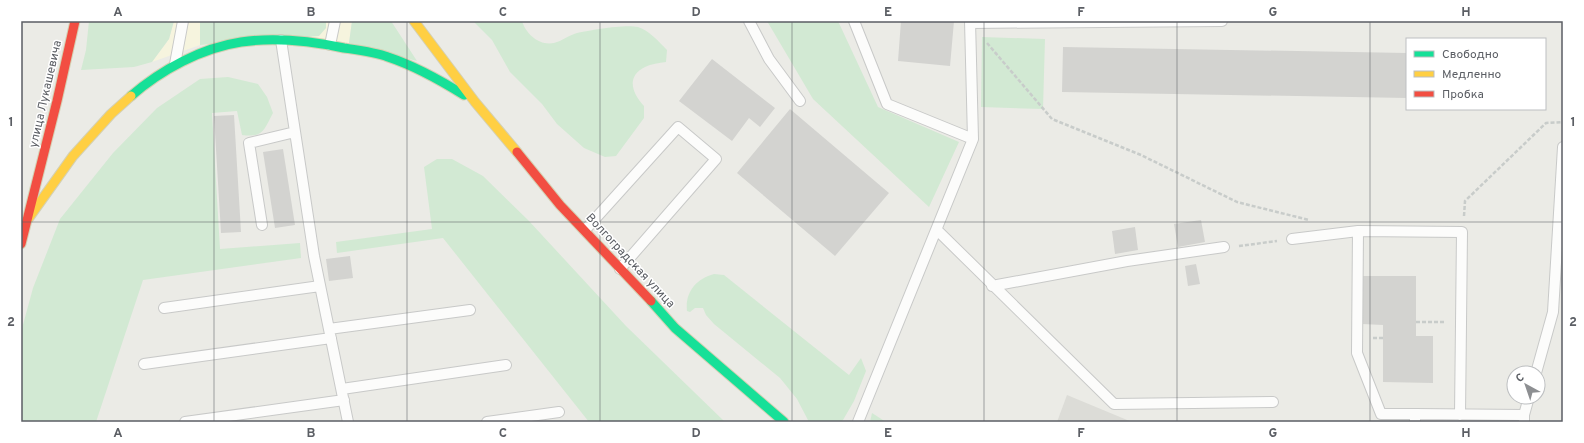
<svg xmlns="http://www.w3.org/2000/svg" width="1584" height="443" font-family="Overpass,sans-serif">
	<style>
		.commercial { fill: #f6f4de }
		.industrial { fill: #dcdcd7 }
		.green { fill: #d2e9d3 }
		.building { fill: #d3d3d0 }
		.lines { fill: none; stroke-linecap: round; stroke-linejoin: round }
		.lane-casing { stroke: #c8c9c8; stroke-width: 12 }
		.fast-casing { stroke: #d4d0b3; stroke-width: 11 }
		.slow-casing { stroke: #d4d0b3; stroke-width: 11 }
		.jam-casing { stroke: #d4d0b3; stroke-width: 11 }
		.path { stroke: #c8ccca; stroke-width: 2.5; stroke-dasharray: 4 2; stroke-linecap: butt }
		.lane { stroke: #fcfcfb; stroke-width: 10 }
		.fast { stroke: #16e098; stroke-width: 9 }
		.slow { stroke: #ffcf43; stroke-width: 9 }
		.jam { stroke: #f24e42; stroke-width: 9 }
		.grid { fill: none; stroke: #5b5e64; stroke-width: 1; stroke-opacity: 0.55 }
		.labels { text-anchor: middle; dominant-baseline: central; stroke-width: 3; stroke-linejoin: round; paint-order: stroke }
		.street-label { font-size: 12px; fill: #5b5e64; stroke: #fff }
		.neatline { fill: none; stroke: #5b5e64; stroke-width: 1.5 }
		.grid-label { font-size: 13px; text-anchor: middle; font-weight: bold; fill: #5b5e64 }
	</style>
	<rect width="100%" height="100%" fill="#ebebe6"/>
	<!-- commercial -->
	<path class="commercial" d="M 174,21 L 352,21 L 349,43 L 200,45 L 152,62 L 169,39 Z"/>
	<!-- industrial -->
	<path class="industrial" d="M 1067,395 L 1132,422 L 1057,422 Z"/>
	<!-- green -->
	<path class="green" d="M 89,21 L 174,21 L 169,39 L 152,62 L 134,67 L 81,70 L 86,50 Z
		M 200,21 L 326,21 L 326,28 L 319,36 L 200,45 Z
		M 352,21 L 391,21 L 417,61 L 349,43 Z
		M 473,21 L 522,21 C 526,34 539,46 554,43 C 562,41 569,35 577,33 C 591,30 625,24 638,27 C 650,31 658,41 667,50 L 666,62 C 659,63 651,64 645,67 C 625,77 633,94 644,106 L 644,118 L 616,156 L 605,157 L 584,148 L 557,124 L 542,104 L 510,72 L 492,40 Z
		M 767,21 L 838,21 L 878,107 L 959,142 L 929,207 L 813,99 Z
		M 982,37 L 1045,39 L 1043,109 L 981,107 Z
		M 228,77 L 258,84 L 267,97 L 273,113 C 264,130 263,138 242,135 L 237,111 L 212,113 L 220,249 L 300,243 L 301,258 L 143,280 L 96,422 L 21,422 L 21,332 L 33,288 L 60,219 L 113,153 L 157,108 L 200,79 Z
		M 437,159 L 452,159 L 483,176 L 529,221 L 626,326 L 725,422 L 589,422 L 443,238 L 337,253 L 336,242 L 432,229 L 424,167 Z
		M 714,274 L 724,275 L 849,375 L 861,358 L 866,371 L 854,401 L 843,420 L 841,422 L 809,422 L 797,399 L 780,378 L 714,324 L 706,315 L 703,308 L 695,308 L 690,312 L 687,311 C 685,292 696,279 714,274 Z
		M 872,413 L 886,422 L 870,422 Z"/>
	<!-- building -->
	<path class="building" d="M 901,21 L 954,21 L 950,66 L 898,61 Z
		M 1063,47 L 1407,53 L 1407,98 L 1062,92 Z
		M 712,59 L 775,108 L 760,127 L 749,118 L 732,141 L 679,101 Z
		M 790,109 L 889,193 L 835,256 L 737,173 Z
		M 234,115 L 241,232 L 221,233 L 214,116 Z
		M 283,149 L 295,225 L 275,228 L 263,152 Z
		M 1201,220 L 1205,242 L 1178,247 L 1174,224 Z
		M 1135,227 L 1138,250 L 1115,254 L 1112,231 Z
		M 350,256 L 353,278 L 329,281 L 326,259 Z
		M 1196,264 L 1200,284 L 1188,286 L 1185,266 Z
		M 1362,276 L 1416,276 L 1416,336 L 1433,336 L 1433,383 L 1383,382 L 1383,325 L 1362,324 Z"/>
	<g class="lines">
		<defs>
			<path id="lane" d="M 749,21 L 769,59 L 800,101
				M 854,21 L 887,104 L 973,139
				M 970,23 L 1222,21
				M 281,40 L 314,256 L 348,422
				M 330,45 L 335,21
				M 175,64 L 183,21
				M 262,225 L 249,143 L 295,132
				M 585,230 L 678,127 L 716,159 L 620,269
				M 937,230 L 1114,404 L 1273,402
				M 1358,231 L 1357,353 L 1381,414 L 1415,414 L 1415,422
				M 1292,239 L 1358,231 L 1462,232 L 1460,415
				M 992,286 L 1127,261 L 1224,247
				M 164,308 L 320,286
				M 329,329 L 470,310
				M 144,364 L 331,338
				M 1536,373 L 1553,312 L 1563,147
				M 342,389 L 506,365
				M 1415,414 L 1524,415
				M 185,422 L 344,400
				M 487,422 L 559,412
				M 858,422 L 973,139 L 970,21
				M 1524,422 L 1524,415 L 1529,397"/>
			<path id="fast" d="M 131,96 C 161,70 201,48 241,42 C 275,37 311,41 344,48 C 358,50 375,52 388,57 C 415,66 440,80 464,95
				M 651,301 L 675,328 L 784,422"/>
			<path id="slow" d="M 414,21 L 475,102 L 517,152
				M 28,219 L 73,156 L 111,114 L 131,96"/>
			<path id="jam" d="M 517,152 L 560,205 L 651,301
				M 21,244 L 57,101 L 75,21"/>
		</defs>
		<!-- lane casing -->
		<use href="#lane" class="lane-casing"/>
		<!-- fast casing -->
		<use href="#fast" class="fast-casing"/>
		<!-- slow casing -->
		<use href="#slow" class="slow-casing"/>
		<!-- jam casing -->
		<use href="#jam" class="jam-casing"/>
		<!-- path -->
		<path class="path" d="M 987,43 L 1052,119 L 1141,155 L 1237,202 L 1309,220
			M 1464,216 L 1465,201 L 1546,123 L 1563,122
			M 1239,246 L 1277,241
			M 1416,322 L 1444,322
			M 1373,338 L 1383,338"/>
		<!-- lane -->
		<use href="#lane" class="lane"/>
		<!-- fast -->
		<use href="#fast" class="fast"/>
		<!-- slow -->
		<use href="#slow" class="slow"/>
		<!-- jam -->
		<use href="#jam" class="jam"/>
	</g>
	<!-- grid -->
	<path class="grid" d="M 214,21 L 214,422M 407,21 L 407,422M 600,21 L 600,422M 792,21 L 792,422M 984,21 L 984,422M 1177,21 L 1177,422M 1370,21 L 1370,422M 21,222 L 1563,222"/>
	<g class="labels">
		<!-- street labels -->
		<g class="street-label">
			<text transform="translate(46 94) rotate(-77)">улица Лукашевича</text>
			<text transform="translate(630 261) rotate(47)">Волгоградская улица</text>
		</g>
	</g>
	<!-- border -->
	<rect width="1584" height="443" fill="none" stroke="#ffffff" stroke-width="44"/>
	<!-- legend -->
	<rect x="1406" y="38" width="140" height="72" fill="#ffffff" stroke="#bdbfc1"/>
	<rect x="1414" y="51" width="20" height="6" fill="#16e098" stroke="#bdbfc1"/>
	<text x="1442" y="58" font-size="12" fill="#5b5e64">Свободно</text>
	<rect x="1414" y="71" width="20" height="6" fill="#ffcf43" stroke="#bdbfc1"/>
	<text x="1442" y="78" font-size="12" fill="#5b5e64">Медленно</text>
	<rect x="1414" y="91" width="20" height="6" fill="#f24e42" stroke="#bdbfc1"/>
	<text x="1442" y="98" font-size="12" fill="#5b5e64">Пробка</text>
	<!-- north arrow -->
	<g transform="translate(1526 385) rotate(320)"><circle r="19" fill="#ffffff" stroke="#bdbfc1"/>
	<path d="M0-3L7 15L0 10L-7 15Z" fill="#8d8f92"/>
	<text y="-6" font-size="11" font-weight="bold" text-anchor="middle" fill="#5b5e64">С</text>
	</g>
	<rect x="22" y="22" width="1540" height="399" class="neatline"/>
	<g class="grid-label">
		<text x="118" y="16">A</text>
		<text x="311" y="16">B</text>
		<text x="503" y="16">C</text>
		<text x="696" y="16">D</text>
		<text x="888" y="16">E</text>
		<text x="1081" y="16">F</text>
		<text x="1273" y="16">G</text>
		<text x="1466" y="16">H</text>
		<text x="11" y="126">1</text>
		<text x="1573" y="126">1</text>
		<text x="11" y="326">2</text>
		<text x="1573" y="326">2</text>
		<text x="118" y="437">A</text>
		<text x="311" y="437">B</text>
		<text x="503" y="437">C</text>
		<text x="696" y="437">D</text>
		<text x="888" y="437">E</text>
		<text x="1081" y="437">F</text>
		<text x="1273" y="437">G</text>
		<text x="1466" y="437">H</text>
	</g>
</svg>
